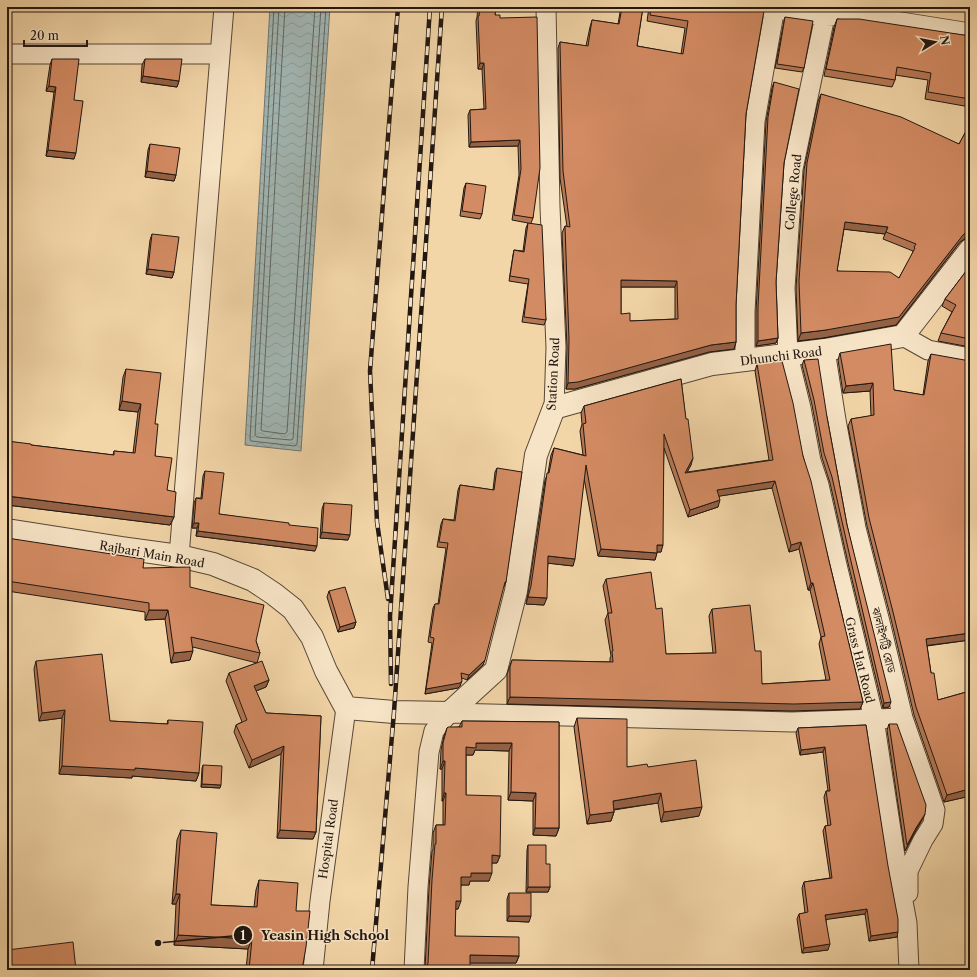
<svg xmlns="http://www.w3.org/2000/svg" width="977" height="977" font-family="'Libre Caslon Text','Noto Serif Bengali',serif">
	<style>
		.water { fill: url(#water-waves); stroke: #6e7672 }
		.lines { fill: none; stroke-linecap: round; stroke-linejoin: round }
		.shore { stroke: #626662; stroke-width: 1 }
		.minor-casing { stroke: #564736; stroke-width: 21 }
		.tertiary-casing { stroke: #564736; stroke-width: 24 }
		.minor { stroke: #f7e4c6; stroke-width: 19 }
		.tertiary { stroke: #f7e4c6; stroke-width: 22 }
		.rail-casing { stroke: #221710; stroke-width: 4.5 }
		.rail { stroke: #f7e4c6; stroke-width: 3; stroke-dasharray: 9; stroke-linecap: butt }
		.wall { fill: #b57855; stroke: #221710; fill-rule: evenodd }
		.shaded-wall { fill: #946145; stroke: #221710 }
		.building { fill: #d38b63; stroke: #221710; fill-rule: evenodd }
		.labels { text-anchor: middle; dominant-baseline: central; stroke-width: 3; stroke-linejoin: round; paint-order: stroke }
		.street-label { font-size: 12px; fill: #221710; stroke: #f7e4c6 }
		.leader { fill: none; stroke: #221710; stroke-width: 1.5 }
		.callout-dot { fill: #221710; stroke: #f7e4c6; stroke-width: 1.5 }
		.mark-label { font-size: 12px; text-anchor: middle; font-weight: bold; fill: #fff }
		.callout-label { font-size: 13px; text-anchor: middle; font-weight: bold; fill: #221710; stroke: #f7e4c6; stroke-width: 3; stroke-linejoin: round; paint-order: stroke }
	</style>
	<defs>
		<pattern id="water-waves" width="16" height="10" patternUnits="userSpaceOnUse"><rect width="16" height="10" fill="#a1b6b3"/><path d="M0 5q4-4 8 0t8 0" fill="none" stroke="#8a9c99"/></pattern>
	</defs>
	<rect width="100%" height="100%" fill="#f3d6a8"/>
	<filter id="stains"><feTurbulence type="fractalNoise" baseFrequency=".005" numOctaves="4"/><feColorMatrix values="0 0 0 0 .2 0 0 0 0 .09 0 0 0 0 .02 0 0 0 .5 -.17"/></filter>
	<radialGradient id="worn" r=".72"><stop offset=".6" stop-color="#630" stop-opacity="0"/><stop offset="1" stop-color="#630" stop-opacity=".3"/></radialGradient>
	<!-- water -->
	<path class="water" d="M 270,7 L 330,7 L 301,451 L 245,445 Z"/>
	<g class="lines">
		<!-- shore -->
		<path class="shore" d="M 274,7 L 250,439 L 251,441 L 295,446 L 297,444 L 326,7
			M 279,7 L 255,435 L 257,437 L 291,440 L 293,439 L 321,7
			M 285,7 L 261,430 L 263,431 L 285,434 L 287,432 L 315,7"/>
		<defs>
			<path id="minor" d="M 546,7 L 550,207 L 556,347 L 554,408
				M 765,7 L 825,16 L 857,15 L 970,33
				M 826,7 L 825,16 L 793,169 L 785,288 L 788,355 L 801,408 L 811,461 L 819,485 L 837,565 L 874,719 L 897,869 L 907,923 L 909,970
				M 7,54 L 220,54
				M 903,336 L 928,350 L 970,358
				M 825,350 L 836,420 L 856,528 L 880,622 L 903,718 L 935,810 L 933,824 L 923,840 L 908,871 L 908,893
				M 745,361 L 745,312 L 755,121 L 775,7
				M 179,556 L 224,7
				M 313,970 L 320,901 L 346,708
				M 414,970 L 418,887 L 429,752 L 434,731 L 449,713 L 792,722 L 903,718"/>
			<path id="tertiary" d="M 7,530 L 122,548 L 179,556 L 213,564 L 253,580 L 274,594 L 293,609 L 312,637 L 326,671 L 346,708 L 394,712 L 449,713 L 496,670 L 516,591 L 536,455 L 554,408 L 712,364 L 825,350 L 903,336 L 970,250"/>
		</defs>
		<!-- minor casing -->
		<use href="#minor" class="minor-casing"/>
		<!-- tertiary casing -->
		<use href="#tertiary" class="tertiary-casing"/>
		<!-- minor -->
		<use href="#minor" class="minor"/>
		<!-- tertiary -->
		<use href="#tertiary" class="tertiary"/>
		<defs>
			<path id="rail" d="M 388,599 L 377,522 L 370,371 L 398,7
				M 391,684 L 390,616 L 430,7
				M 372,970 L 394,712 L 442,7"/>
		</defs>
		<!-- rail casing -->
		<use href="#rail" class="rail-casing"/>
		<!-- rail -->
		<use href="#rail" class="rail"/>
	</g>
	<!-- wall -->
	<path class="wall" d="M 478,7 L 496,7 L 495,15 L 500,18 L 533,218 L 531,223 L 546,320 L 544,325 L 522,322 L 528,284 L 509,281 L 513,255 L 514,250 L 523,251 L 526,228 L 528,223 L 512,220 L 519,175 L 518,146 L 469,147 L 468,115 L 470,110 L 484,109 L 482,69 L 478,69 L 476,21 L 477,17 Z
		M 621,7 L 643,7 L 637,46 L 681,54 L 685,28 L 647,21 L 649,7 L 742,7 L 746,114 L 736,305 L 736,342 L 734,349 L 709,352 L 575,389 L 566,389 L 567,347 L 562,233 L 565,226 L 567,227 L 560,178 L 558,48 L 560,42 L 586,46 L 590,27 L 592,20 L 618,24 ZM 621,287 L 675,287 L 675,319 L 630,321 L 621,314 Z
		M 785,17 L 804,68 L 802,72 L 775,68 L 784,21 Z
		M 837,19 L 970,36 L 970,107 L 925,99 L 928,80 L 895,75 L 895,80 L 892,87 L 824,76 L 834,27 Z
		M 52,59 L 74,100 L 74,159 L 46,156 L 54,92 L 46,91 L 50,65 Z
		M 145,59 L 179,81 L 177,87 L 141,82 L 142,65 Z
		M 774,82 L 784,163 L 776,282 L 778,338 L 776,343 L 756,346 L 756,312 L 766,122 L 772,88 Z
		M 821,94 L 959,144 L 970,124 L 970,238 L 966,238 L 960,242 L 896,325 L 823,338 L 798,341 L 796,288 L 804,170 L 818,101 ZM 844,229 L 885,234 L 883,239 L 913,251 L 912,255 L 899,278 L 837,271 Z
		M 150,144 L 176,175 L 174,181 L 145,177 L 148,150 Z
		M 466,183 L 482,214 L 480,219 L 460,216 L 464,188 Z
		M 152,234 L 174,272 L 172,278 L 146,274 L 150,240 Z
		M 970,266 L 970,347 L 938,341 L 941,333 L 952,312 L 942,306 L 945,299 Z
		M 840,353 L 894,390 L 923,395 L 928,361 L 931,354 L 970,640 L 927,646 L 931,673 L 938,700 L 970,691 L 970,801 L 967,802 L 966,797 L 944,802 L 914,715 L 891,619 L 867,526 L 848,426 L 851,419 L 871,416 L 870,391 L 843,393 L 838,360 Z
		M 804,360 L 827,417 L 847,525 L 889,707 L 883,708 L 848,563 L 830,483 L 822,458 L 812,405 L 802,365 Z
		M 757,364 L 803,456 L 829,561 L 863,702 L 860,709 L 792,711 L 507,704 L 507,674 L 512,660 L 610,662 L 610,658 L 611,656 L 605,620 L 608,613 L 603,586 L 606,579 L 656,609 L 666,654 L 713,653 L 709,616 L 712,609 L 755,651 L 762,684 L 826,680 L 819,644 L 821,637 L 810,590 L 808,590 L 799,549 L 789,552 L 772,488 L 719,496 L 718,507 L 688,517 L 664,448 L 661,552 L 657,552 L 655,560 L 598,556 L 584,478 L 573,566 L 548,563 L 544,605 L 526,604 L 528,593 L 545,480 L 548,473 L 551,455 L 554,448 L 583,455 L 580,431 L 582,424 L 581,413 L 584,406 L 681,379 L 691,465 L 687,472 L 769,460 L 755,371 Z
		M 126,369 L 155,424 L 155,456 L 167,490 L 174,517 L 170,525 L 7,505 L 7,441 L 31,445 L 113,455 L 114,451 L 133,453 L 138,412 L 119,410 L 123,377 Z
		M 497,468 L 506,582 L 504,587 L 503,587 L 483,665 L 467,680 L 462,678 L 460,686 L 458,688 L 425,694 L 432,643 L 428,642 L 433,608 L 435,604 L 438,604 L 446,548 L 437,547 L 441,524 L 443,519 L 454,520 L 458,490 L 460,485 L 493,490 L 495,472 Z
		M 205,471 L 219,514 L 289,525 L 315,551 L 196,536 L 197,528 L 192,528 L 194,503 L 196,498 L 201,498 L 203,476 Z
		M 324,503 L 348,540 L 320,538 L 322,509 Z
		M 7,538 L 143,568 L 190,587 L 256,641 L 260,653 L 257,663 L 269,680 L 266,687 L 256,691 L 266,713 L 321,716 L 316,832 L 313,839 L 277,838 L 281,754 L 249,768 L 234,732 L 236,725 L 242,722 L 226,681 L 229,673 L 257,663 L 193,647 L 190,660 L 171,663 L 165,619 L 145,620 L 145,612 L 7,591 Z
		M 329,591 L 356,622 L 354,628 L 338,632 L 327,597 Z
		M 36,661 L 110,721 L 167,724 L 168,720 L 199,773 L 196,781 L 132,776 L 132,778 L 59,774 L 62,718 L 39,721 L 34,669 Z
		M 577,718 L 627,767 L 648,767 L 699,816 L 661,822 L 658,803 L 614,810 L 614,812 L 611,821 L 587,824 L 574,727 Z
		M 462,721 L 559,722 L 559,828 L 556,836 L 533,835 L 533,801 L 508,800 L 509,751 L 475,750 L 473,755 L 466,755 L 466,795 L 500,856 L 497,863 L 492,863 L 489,881 L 470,881 L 469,885 L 461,885 L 458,909 L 455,909 L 455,936 L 519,956 L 516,963 L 470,963 L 425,969 L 429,888 L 432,851 L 433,849 L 433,833 L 436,825 L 443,825 L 443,801 L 442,801 L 442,769 L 440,769 L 441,750 L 444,736 L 447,728 L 459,727 Z
		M 889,724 L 922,820 L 914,834 L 905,851 L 887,730 Z
		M 866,725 L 897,937 L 869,941 L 865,914 L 826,919 L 828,950 L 802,953 L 797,919 L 799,914 L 805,913 L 802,888 L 804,882 L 830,878 L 823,831 L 825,826 L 828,826 L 824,797 L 826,791 L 828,791 L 823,752 L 800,755 L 796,733 L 798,728 Z
		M 203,765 L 220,788 L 201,787 L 202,768 Z
		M 181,830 L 211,905 L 254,907 L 256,890 L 259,880 L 296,911 L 302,970 L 246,970 L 248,949 L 174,945 L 176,904 L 172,904 L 177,840 Z
		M 528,845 L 546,864 L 550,887 L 548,892 L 526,892 L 527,850 Z
		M 509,893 L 529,922 L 507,921 L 507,899 Z"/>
	<!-- shaded-wall -->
	<path class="shaded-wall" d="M 480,63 L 484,63 L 482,69 L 478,69 Z
		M 143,76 L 179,81 L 177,87 L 141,82 Z
		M 49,86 L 56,87 L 54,92 L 46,91 Z
		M 520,140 L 518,146 L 469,147 L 471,142 Z
		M 48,150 L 76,153 L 74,159 L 46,156 Z
		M 147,171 L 176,175 L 174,181 L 145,177 Z
		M 845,222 L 888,227 L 885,234 L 842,229 Z
		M 968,231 L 970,231 L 970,238 L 966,238 L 960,242 L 896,325 L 823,338 L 798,341 L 801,333 L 826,330 Z
		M 148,269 L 174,272 L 172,278 L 146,274 Z
		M 621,280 L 677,281 L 675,287 L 618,287 Z
		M 778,338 L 776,343 L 756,346 L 758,341 Z
		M 736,342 L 734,349 L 709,352 L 575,389 L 566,389 L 568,383 L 711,345 Z
		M 873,383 L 870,391 L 843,393 L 846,386 Z
		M 122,401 L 141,404 L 138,412 L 119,410 Z
		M 693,458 L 691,465 L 683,480 L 685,473 Z
		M 775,481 L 772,488 L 714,497 L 717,490 Z
		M 7,496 L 174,517 L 170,525 L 7,505 Z
		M 720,500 L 718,507 L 688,517 L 690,510 Z
		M 194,523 L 199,523 L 197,528 L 192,528 Z
		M 198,531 L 317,546 L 315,551 L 196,536 Z
		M 322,532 L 350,535 L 348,540 L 320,538 Z
		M 801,542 L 799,549 L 789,552 L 791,545 Z
		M 657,545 L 663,545 L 661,552 L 654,552 Z
		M 601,549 L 657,553 L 655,560 L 598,556 Z
		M 548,556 L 575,559 L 573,566 L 546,563 Z
		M 811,583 L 813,583 L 810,590 L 808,590 Z
		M 528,597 L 547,598 L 544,605 L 526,604 Z
		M 149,610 L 168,610 L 165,619 L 145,620 Z
		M 356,622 L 354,628 L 338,632 L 340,627 Z
		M 970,633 L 970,640 L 923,646 L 926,639 Z
		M 193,651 L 190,660 L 171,663 L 174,653 Z
		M 485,660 L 483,665 L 467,680 L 469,675 Z
		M 269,680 L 266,687 L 251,693 L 254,686 Z
		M 462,681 L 460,686 L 458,688 L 425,694 L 426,689 Z
		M 510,697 L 863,702 L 860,709 L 792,711 L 507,704 Z
		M 891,702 L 889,707 L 883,708 L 884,703 Z
		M 65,710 L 62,718 L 39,721 L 42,713 Z
		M 476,743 L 512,743 L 509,751 L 475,750 L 473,755 L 464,755 L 466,747 Z
		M 284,746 L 281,754 L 249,768 L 252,760 Z
		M 825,747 L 823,752 L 800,755 L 801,750 Z
		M 443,761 L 445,761 L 442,769 L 440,769 Z
		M 62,766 L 135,768 L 199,773 L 196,781 L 132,776 L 132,778 L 59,774 Z
		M 202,784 L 221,785 L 220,788 L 201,787 Z
		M 969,789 L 966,797 L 944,802 L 947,795 Z
		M 511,792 L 536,793 L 533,801 L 508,800 Z
		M 444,793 L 446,793 L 443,801 L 442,801 Z
		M 661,793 L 658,803 L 609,810 L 613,801 Z
		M 970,795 L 970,801 L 967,802 Z
		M 702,807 L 699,816 L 661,822 L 664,812 Z
		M 614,812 L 611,821 L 587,824 L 590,815 Z
		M 925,814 L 922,820 L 914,834 L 905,851 L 916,828 Z
		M 535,828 L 559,828 L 556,836 L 533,835 Z
		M 280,830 L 316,832 L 313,839 L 277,838 Z
		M 492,855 L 500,856 L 497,863 L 489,863 Z
		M 471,873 L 492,873 L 489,881 L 470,881 L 469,885 L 458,885 L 461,877 Z
		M 528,887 L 550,887 L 548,892 L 526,892 Z
		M 176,894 L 180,894 L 176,904 L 172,904 Z
		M 456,901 L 461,901 L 458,909 L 453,909 Z
		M 867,909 L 865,914 L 823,920 L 825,915 Z
		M 509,916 L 531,916 L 529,922 L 507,921 Z
		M 898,932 L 897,937 L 869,941 L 871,936 Z
		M 178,935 L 252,939 L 248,949 L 174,945 Z
		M 830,944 L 828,950 L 802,953 L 804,948 Z
		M 470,955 L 519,956 L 516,963 L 467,963 Z
		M 43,967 L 42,970 L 17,970 Z"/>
	<!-- building -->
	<path class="building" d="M 480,7 L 496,7 L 495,15 L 500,15 L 500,18 L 537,17 L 540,168 L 533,218 L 514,215 L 521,169 L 520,140 L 471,142 L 470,110 L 486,109 L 484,63 L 480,63 L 478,16 L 479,16 Z
		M 622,7 L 643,7 L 637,46 L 683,54 L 688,21 L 650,15 L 651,7 L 742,7 L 764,11 L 746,114 L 736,305 L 736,342 L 711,345 L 578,382 L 568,383 L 569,340 L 565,226 L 570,227 L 563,171 L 560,42 L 588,46 L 592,20 L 619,24 ZM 621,280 L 677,281 L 678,319 L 630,321 L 630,313 L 621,314 Z
		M 785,17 L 813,21 L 804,68 L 777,64 Z
		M 837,19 L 859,19 L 970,36 L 970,99 L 928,92 L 931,73 L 897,67 L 895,80 L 826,69 Z
		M 7,59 L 9,59 L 7,74 Z
		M 52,59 L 79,59 L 74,100 L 83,101 L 76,153 L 48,150 L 56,87 L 49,86 Z
		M 145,59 L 182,59 L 179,81 L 143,76 Z
		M 774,82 L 799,89 L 784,163 L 776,282 L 778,338 L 758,341 L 758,307 L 768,117 Z
		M 821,94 L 901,117 L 959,144 L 970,124 L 970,231 L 968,231 L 963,235 L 899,317 L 826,330 L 801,333 L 799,281 L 807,163 ZM 845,222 L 888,227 L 886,232 L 916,244 L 914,247 L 915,248 L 899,278 L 890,272 L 837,271 Z
		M 150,144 L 180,148 L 176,175 L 147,171 Z
		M 466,183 L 486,186 L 482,214 L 462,211 Z
		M 528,223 L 542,225 L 546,320 L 524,317 L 529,279 L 510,276 L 514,250 L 524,252 Z
		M 152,234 L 179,237 L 174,272 L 148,269 Z
		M 970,266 L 970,339 L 941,333 L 956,305 L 945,299 Z
		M 891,344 L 894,390 L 924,395 L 931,354 L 970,361 L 970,633 L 926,639 L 931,673 L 934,673 L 938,700 L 970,691 L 970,794 L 969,789 L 947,795 L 916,707 L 893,612 L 869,518 L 851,419 L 874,415 L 873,383 L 846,386 L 840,353 Z
		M 818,359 L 827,417 L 847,525 L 891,702 L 884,703 L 850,557 L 832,477 L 824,453 L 814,400 L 804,360 Z
		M 782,361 L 793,403 L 803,456 L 811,481 L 829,561 L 863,702 L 794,704 L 510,697 L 510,667 L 512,660 L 613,662 L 612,651 L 613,651 L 608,613 L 612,613 L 606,579 L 651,572 L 656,609 L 662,608 L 666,654 L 716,653 L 712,609 L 750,605 L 755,651 L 761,651 L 762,684 L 830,680 L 821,637 L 825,636 L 813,583 L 811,583 L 801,542 L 791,545 L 775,481 L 717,490 L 720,500 L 690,510 L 664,434 L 663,545 L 657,545 L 657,553 L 601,549 L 586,465 L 575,559 L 548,556 L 547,598 L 528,597 L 531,586 L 547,473 L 549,473 L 554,448 L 586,456 L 583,424 L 586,423 L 584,406 L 681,379 L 686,419 L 688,419 L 693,458 L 685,473 L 773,460 L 757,364 Z
		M 126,369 L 161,373 L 155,424 L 158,424 L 155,456 L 172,458 L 167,490 L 176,492 L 174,517 L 7,496 L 7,441 L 31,444 L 31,445 L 114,455 L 114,451 L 135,453 L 141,404 L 122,401 Z
		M 497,468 L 522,472 L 506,582 L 505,582 L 485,660 L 469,675 L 461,673 L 462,681 L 460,683 L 426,689 L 434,638 L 430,637 L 435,604 L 439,604 L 448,543 L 439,542 L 443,519 L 455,521 L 460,485 L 494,490 Z
		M 205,471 L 224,473 L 219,514 L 289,523 L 289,525 L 318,528 L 317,546 L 198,531 L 199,523 L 194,523 L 196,498 L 202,499 Z
		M 324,503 L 352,505 L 350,535 L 322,532 Z
		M 7,538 L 144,559 L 143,568 L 190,567 L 190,587 L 264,605 L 256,641 L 260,653 L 191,637 L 193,651 L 174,653 L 168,610 L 149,610 L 149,603 L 7,581 Z
		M 345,587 L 356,622 L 340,627 L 329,591 Z
		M 102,654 L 110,721 L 168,724 L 168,720 L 203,722 L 199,773 L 135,768 L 135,770 L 62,766 L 65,710 L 42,713 L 36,661 Z
		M 262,661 L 269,680 L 254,686 L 266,713 L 321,716 L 316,832 L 280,830 L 284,746 L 252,760 L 236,725 L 247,720 L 229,673 Z
		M 577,718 L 627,719 L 627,767 L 647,764 L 648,767 L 696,760 L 702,807 L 664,812 L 661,793 L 613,801 L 614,812 L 590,815 Z
		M 462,721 L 559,722 L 559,828 L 535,828 L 536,793 L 511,792 L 512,743 L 476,743 L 476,748 L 466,747 L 466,795 L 501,796 L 500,856 L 492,855 L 492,873 L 471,873 L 471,877 L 461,877 L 461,901 L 456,901 L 455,936 L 519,937 L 519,956 L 470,955 L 470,970 L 424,970 L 426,969 L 428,963 L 432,880 L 435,844 L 436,844 L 436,825 L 445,825 L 446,793 L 444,793 L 445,761 L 443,761 L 443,743 L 447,728 L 448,727 L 462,727 Z
		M 889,724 L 897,724 L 926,805 L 925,814 L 916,828 L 907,845 Z
		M 866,725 L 888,866 L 898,919 L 898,932 L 871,936 L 867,909 L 825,915 L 830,944 L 804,948 L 799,914 L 808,912 L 804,882 L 832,878 L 825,826 L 831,825 L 826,791 L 830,791 L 825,747 L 801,750 L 798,728 Z
		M 203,765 L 222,766 L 221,785 L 202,784 Z
		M 181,830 L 217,833 L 211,905 L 257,907 L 259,880 L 298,883 L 296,911 L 310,911 L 306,947 L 302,970 L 249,970 L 252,939 L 178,935 L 180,894 L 176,894 Z
		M 528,845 L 546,845 L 546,864 L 550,864 L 550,887 L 528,887 Z
		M 509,893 L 531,893 L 531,916 L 509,916 Z
		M 73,942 L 76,970 L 44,970 L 43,967 L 17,970 L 7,970 L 7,950 Z"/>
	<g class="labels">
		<!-- street labels -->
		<g class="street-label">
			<text transform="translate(793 192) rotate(-84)">College Road</text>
			<text transform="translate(781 356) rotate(-7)">Dhunchi Road</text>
			<text transform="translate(553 374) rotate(-87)">Station Road</text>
			<text transform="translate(152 554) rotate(10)">Rajbari Main Road</text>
			<text transform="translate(884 640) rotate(76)">ঝালাইপট্টি রোড</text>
			<text transform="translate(860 660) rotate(76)">Grass Hat Road</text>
			<text transform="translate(328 839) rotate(-82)">Hospital Road</text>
		</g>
	</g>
	<!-- callouts -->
	<path class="leader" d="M158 943L243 935"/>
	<g class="callout-dot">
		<circle cx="158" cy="943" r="4"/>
		<circle cx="243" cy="935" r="10"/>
	</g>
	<g class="mark-label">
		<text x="243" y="940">1</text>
	</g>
	<g class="callout-label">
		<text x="325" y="940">Yeasin High School</text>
	</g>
	<!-- margin -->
	<rect width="977" height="977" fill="none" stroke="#f3d6a8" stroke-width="24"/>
	<rect x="8" y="8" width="961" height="961" fill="none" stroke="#221710" stroke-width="2"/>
	<rect x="12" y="12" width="953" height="953" fill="none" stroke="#221710"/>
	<!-- north arrow -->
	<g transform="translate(935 42) rotate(80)" stroke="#f7e4c6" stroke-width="3" paint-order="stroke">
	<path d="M0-3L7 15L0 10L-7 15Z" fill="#221710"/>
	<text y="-6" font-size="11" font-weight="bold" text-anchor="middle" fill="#221710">N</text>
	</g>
	<!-- scale -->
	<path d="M24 40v6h63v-6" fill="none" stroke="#221710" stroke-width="2"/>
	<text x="30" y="40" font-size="12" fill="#221710" stroke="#f7e4c6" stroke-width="3" paint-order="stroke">20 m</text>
	<rect width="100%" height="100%" filter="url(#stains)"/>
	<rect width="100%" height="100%" fill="url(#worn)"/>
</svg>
